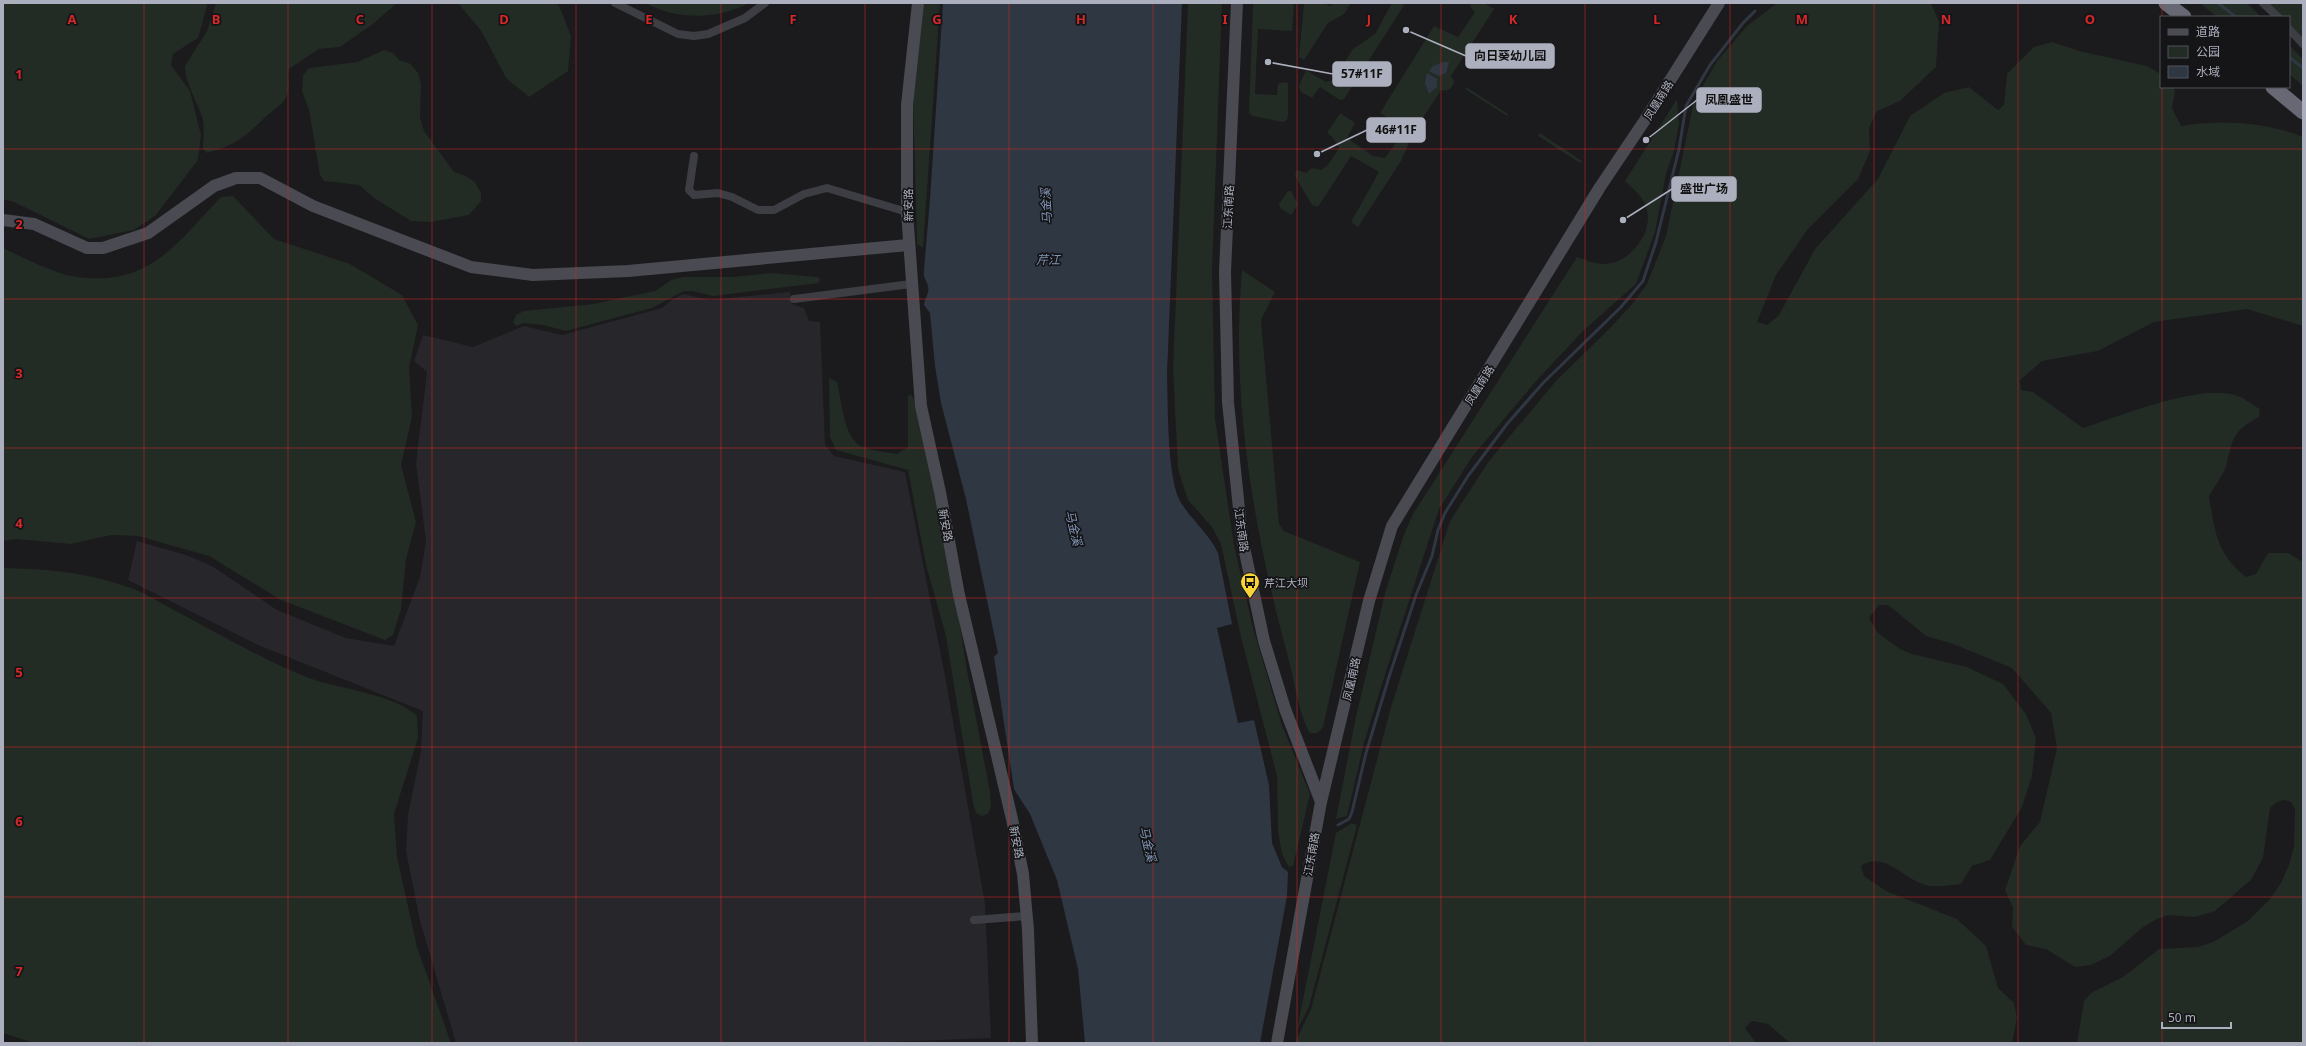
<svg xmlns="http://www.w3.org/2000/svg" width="2306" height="1046" font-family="'Noto Sans','Noto Sans SC',sans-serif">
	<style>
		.built { fill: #27262a }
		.green { fill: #222b24 }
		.water { fill: #2f3742 }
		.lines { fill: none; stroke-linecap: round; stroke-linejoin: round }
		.stream { stroke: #2f3742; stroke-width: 3 }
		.street { stroke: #3d3d44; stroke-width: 8 }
		.secondary { stroke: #494a52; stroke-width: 12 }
		.highway { stroke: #676873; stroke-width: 15 }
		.grid { fill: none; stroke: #d62828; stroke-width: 1; stroke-opacity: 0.55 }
		.labels { text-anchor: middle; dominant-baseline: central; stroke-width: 3.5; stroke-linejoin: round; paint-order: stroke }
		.street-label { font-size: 11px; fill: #acafbd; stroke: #151518 }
		.poi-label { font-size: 11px; fill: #acafbd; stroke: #151518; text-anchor: start }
		.water-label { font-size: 12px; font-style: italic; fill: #8397b8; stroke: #151518 }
		.grid-label { font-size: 13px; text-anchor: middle; font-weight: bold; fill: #d62828; stroke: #151518; stroke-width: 3.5; stroke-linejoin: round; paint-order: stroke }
		.leader { fill: none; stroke: #acafbd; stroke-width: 1.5 }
		.callout-dot { fill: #acafbd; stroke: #151518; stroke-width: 1.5 }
		.callout { fill: #acafbd; stroke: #acafbd; stroke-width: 1.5 }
		.callout-label { font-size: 12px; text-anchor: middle; font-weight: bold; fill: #111 }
	</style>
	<rect width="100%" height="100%" fill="#1b1a1d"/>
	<!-- built -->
	<path class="built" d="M 790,292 L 792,304 L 804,308 L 809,321 L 820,322 L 825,445 L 834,456 L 905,472 L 945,676 L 985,904 L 991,1038 L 863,1043 L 456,1043 L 420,921 L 406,851 L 408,815 L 421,751 L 423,711 L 258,645 L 128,580 L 137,541 L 186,555 L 212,566 L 277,610 L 346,638 L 394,646 L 420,577 L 426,541 L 416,463 L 427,372 L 414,361 L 423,335 L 473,347 L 524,326 L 562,335 L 662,308 L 673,299 L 683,294 L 710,300 Z"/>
	<!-- green -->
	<path class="green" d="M 3,3 L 208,3 L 198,38 L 173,54 L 171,65 L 190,91 L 201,135 L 198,160 L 156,215 L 134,230 L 89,239 L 14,202 L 3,199 Z
		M 216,3 L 397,3 L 373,24 L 340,47 L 319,49 L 289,69 C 287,77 290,86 288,93 C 285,103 276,108 269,114 C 246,135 240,144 207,153 L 203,149 C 203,138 205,127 202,117 C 197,100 185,84 185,66 L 207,31 Z
		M 458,3 L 558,3 L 571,36 L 568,71 L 529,97 L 506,78 L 482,32 Z
		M 645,3 L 749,3 C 718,20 676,20 645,3 Z
		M 922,3 L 940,3 L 923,248 L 917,244 L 913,96 Z
		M 1188,3 L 1222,3 L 1212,270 L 1215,418 L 1234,545 L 1253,628 L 1282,725 L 1310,794 L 1293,866 L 1289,867 L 1282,854 L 1278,831 L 1277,776 L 1241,637 L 1221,544 L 1212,527 L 1188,500 L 1178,469 L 1173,369 Z
		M 1253,3 L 1294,3 L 1292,31 L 1258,29 L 1255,94 L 1277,95 L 1278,84 L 1282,82 L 1288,83 L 1288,116 L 1287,120 L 1283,122 L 1252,116 L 1249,113 Z
		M 1304,3 L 1323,3 L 1330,6 L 1334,3 L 1351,3 L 1344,14 L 1328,23 L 1304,60 L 1299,57 Z
		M 1392,3 L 1404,3 L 1403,7 L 1344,99 L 1340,100 L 1320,87 L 1312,98 L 1301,92 L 1299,86 L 1306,70 L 1326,82 L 1333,80 L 1353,49 L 1375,34 Z
		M 1470,3 L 1484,3 L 1494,9 L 1451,76 L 1454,81 C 1453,88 1448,92 1441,90 L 1413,133 L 1401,161 L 1358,227 L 1351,222 L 1379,172 L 1351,156 L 1318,207 L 1312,205 L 1295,176 L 1297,170 L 1306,173 L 1312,168 L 1321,170 L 1328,165 L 1339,148 L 1333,138 L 1327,133 L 1340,113 L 1355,123 L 1347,138 L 1373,156 L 1385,158 L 1402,134 L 1394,121 L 1380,113 L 1434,26 L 1458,37 L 1475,12 L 1471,8 Z
		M 1777,3 L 1931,3 L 1939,22 L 1936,67 L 1900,101 L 1877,111 L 1869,128 L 1870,151 L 1858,179 L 1808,229 L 1776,275 L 1757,322 L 1767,325 L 1779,315 L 1815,249 L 1878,179 L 1910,116 L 1944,93 L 1969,87 L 1998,110 L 2004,105 L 2007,74 L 2034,47 L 2052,42 L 2079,51 L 2147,66 L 2161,74 L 2161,87 L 2173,87 L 2175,92 L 2172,108 L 2181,126 C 2220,119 2267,122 2303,137 L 2303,326 L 2247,309 L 2154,322 L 2098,351 L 2042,361 L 2020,380 L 2021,390 L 2033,392 L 2083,428 C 2120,416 2202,382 2238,396 C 2246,399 2253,405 2260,409 L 2259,417 C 2229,433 2234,440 2225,469 C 2221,478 2214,487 2209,496 C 2215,531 2216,553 2246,577 L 2256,574 L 2268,553 L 2288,553 L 2303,562 L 2303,1043 L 2077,1043 L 2084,1001 L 2091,993 L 2123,977 L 2159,949 L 2198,947 L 2213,942 L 2248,921 L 2269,900 L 2281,883 L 2289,865 L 2294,846 L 2295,809 L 2291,802 L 2285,800 L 2277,802 L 2270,808 L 2263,858 L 2251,880 L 2215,911 L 2195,917 L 2168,915 L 2157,919 L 2142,928 L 2110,956 L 2091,965 L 2075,967 L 2046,949 L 2026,945 L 2012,927 L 2013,908 L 2005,890 L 2020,846 L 2040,822 L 2057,748 L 2051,713 L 2012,668 L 1953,644 L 1926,636 L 1888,605 L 1879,605 L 1869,618 L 1878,633 L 1900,649 L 1912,654 L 1967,667 L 2003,684 L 2026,714 L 2036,738 L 2032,776 L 2022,807 L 1990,860 L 1972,866 L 1961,884 C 1952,885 1940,887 1930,886 C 1906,883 1885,849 1861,866 L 1864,876 L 1886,891 L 1957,919 L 1986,946 L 1998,988 L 2014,1003 L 2017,1018 L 2012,1043 L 1790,1043 L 1768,1024 L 1752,1021 L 1745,1028 L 1756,1043 L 1295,1043 L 1311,1009 L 1391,707 L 1450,521 L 1489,461 L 1556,381 L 1611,327 L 1633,303 L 1647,284 L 1666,236 L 1694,101 L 1717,61 L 1747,26 Z
		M 2200,3 L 2247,3 L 2261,17 L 2217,17 Z
		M 2265,3 L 2303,3 L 2303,41 L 2289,27 L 2289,17 L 2279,17 Z
		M 2289,45 L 2303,59 L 2303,86 L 2289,74 Z
		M 384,50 L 393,53 L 399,60 L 411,64 L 418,73 L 421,84 L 420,117 L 424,131 L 454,172 L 466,176 L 475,182 L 481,193 L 481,201 L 469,215 L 431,222 L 411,221 L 374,198 L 359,185 L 324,181 L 320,175 L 309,110 L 302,91 L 303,75 L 309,68 L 357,62 Z
		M 1466,87 L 1508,114 L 1507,116 L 1465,89 Z
		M 1677,99 L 1679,124 L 1674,151 L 1666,174 L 1655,232 L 1636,284 L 1584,330 L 1537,380 L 1472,457 L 1439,509 L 1382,684 L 1364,743 L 1347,816 L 1336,819 L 1355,721 L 1385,593 L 1403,537 L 1413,514 L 1577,257 C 1586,260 1594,264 1604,264 C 1630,264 1657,230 1645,204 C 1641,195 1632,188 1625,181 Z
		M 1540,133 L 1582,161 L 1580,163 L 1538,136 Z
		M 1288,191 L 1291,191 L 1298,205 L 1291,215 L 1280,208 L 1279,204 Z
		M 233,196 L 274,239 L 350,264 L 402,295 L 418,325 L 409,368 L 412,417 L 401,465 L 416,522 L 406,559 L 401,609 L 393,635 L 385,640 L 281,600 L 209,556 L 138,536 L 111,535 L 71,544 L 16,539 L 3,541 L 3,248 C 20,256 54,273 71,276 C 148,289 174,246 221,197 Z
		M 1242,270 L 1275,292 L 1261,320 L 1279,524 L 1284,531 L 1360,562 L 1323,727 C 1319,733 1317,734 1310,733 C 1300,718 1294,680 1289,661 C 1255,536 1230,400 1242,270 Z
		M 772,273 L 817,277 L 820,278 L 819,283 L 713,296 L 693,291 L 684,291 L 652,308 L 566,331 L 543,325 L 524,323 L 516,326 L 513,322 L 516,315 L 524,311 L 593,304 L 655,291 L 671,280 L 683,277 L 732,277 Z
		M 829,378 L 837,382 C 842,400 843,439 863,447 C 873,451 886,452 897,454 L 908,447 L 908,396 L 911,394 L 914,399 L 952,575 L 967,670 L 990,792 L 991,806 L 988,814 L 982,816 L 976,813 L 973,803 L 946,636 L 926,565 L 908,470 L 836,450 L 830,437 Z
		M 3,568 C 48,569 85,572 128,587 C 144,592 159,602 174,610 C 218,633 263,660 309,678 C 340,689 394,694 417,716 L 418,738 L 394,814 L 397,857 L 417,947 L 451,1043 L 34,1043 L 3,1033 Z
		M 1352,823 L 1357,825 L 1309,1007 L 1297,1030 L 1336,833 Z"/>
	<!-- water -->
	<path class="water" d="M 943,3 L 1182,3 L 1167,374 C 1168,404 1167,477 1180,501 C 1191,520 1209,533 1218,553 L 1232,624 L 1217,628 L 1238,723 L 1254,720 L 1269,785 L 1272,843 L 1282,867 L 1288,872 L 1287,896 L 1260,1043 L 1085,1043 L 1078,969 L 1057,880 L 1030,814 L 1014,789 L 994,657 L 998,653 L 966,499 L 941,403 L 935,366 L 930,313 L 924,305 C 924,299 930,293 928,286 C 926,279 923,278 924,270 L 930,199 Z
		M 1444,62 L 1449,62 L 1446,73 L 1439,76 L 1429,71 L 1433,66 Z
		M 1427,73 L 1437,79 L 1437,87 L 1429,94 L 1425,83 Z"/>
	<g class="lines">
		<!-- stream -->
		<path class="stream" d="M 2218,3 L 2236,17
			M 2289,57 L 2303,68
			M 1338,825 L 1349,819 L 1352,812 L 1366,753 L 1389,677 L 1416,595 L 1432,556 L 1438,530 L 1445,513 L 1468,476 L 1507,424 L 1543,383 L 1621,307 L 1643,281 L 1656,242 L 1679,149 L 1686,106 L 1710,65 L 1743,23 L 1755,11"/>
		<!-- street -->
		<path class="street" d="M 615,3 L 678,34 L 694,36 L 708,34 L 745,18 L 765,3
			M 2263,3 L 2278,17
			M 2289,29 L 2303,44
			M 694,156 L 689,190 L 694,195 L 718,193 L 732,197 L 758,210 L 774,210 L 804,194 L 827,188 L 907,212
			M 794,299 L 911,284
			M 974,920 L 1026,916"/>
		<!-- secondary -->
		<path class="secondary" d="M 918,3 L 907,105 L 907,212 L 921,406 L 940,492 L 959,595 L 1012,819 L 1023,874 L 1028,930 L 1032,1043
			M 1237,3 L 1225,272 L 1228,402 L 1242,538 L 1264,641 L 1285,709 L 1321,802
			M 3,220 L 34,224 L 87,248 L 103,248 L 148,233 L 214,186 L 236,178 L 260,178 L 313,206 L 471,267 L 533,275 L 628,271 L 908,245
			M 1277,1043 L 1321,802 L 1369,601 L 1392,526 L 1600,187 L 1645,120 L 1719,3"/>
		<!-- highway -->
		<path class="highway" d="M 2166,3 L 2184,17
			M 2273,87 L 2303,112"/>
	</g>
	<!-- grid -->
	<path class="grid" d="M 144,3 L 144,1043M 288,3 L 288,1043M 432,3 L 432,1043M 576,3 L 576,1043M 721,3 L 721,1043M 865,3 L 865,1043M 1009,3 L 1009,1043M 1153,3 L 1153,1043M 1297,3 L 1297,1043M 1441,3 L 1441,1043M 1585,3 L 1585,1043M 1730,3 L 1730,1043M 1874,3 L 1874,1043M 2018,3 L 2018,1043M 2162,3 L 2162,17M 2162,87 L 2162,1043M 3,149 L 2303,149M 3,299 L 2303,299M 3,448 L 2303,448M 3,598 L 2303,598M 3,747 L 2303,747M 3,897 L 2303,897"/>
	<!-- icons -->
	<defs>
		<symbol id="bus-pin" viewBox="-11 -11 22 30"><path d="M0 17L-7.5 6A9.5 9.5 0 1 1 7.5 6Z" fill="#fad435" stroke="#151518"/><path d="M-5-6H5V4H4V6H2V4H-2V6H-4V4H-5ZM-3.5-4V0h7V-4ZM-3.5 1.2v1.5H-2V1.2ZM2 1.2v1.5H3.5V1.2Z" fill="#111"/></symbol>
	</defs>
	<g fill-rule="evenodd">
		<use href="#bus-pin" x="1239" y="571" width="22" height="30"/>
	</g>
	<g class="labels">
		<!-- street labels -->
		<g class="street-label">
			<text transform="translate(1658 100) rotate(-58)">凤凰南路</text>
			<text transform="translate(908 205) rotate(-91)">新安路</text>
			<text transform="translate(1228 207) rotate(-87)">江东南路</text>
			<text transform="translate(1479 385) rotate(-58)">凤凰南路</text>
			<text transform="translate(946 525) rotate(79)">新安路</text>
			<text transform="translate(1242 530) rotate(82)">江东南路</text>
			<text transform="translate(1351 679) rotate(-77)">凤凰南路</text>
			<text transform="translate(1017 842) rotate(79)">新安路</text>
			<text transform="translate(1311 854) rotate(-80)">江东南路</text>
		</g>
		<!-- poi labels -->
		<g class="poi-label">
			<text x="1264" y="582">芹江大坝</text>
		</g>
		<!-- water labels -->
		<g class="water-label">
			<text transform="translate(1046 206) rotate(-93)">马金溪</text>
			<text x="1048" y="259">芹江</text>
			<text transform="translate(1074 528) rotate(77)">马金溪</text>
			<text transform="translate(1148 844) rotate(77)">马金溪</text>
		</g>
	</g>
	<g class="grid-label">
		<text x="72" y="24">A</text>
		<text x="216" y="24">B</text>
		<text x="360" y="24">C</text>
		<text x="504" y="24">D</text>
		<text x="649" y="24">E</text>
		<text x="793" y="24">F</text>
		<text x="937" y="24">G</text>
		<text x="1081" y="24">H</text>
		<text x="1225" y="24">I</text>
		<text x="1369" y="24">J</text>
		<text x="1513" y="24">K</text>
		<text x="1657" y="24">L</text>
		<text x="1802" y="24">M</text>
		<text x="1946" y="24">N</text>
		<text x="2090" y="24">O</text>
		<text x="19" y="79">1</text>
		<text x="19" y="229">2</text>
		<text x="19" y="378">3</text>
		<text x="19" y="528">4</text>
		<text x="19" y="677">5</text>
		<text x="19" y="826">6</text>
		<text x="19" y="976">7</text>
	</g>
	<!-- callouts -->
	<path class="leader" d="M1406 30L1466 56M1268 62L1333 74M1646 140L1697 100M1317 154L1367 130M1623 220L1672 189"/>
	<g class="callout-dot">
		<circle cx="1406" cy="30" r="4"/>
		<circle cx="1268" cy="62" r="4"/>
		<circle cx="1646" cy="140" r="4"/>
		<circle cx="1317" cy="154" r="4"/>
		<circle cx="1623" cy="220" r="4"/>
	</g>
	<g class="callout">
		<rect x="1466" y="44" width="88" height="24" rx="4"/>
		<rect x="1333" y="62" width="58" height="24" rx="4"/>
		<rect x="1697" y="88" width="64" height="24" rx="4"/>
		<rect x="1367" y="118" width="58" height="24" rx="4"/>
		<rect x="1672" y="177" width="64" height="24" rx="4"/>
	</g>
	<g class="callout-label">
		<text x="1510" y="60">向日葵幼儿园</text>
		<text x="1362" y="78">57#11F</text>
		<text x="1729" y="104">凤凰盛世</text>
		<text x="1396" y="134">46#11F</text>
		<text x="1704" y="193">盛世广场</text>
	</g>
	<!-- border -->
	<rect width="2306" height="1046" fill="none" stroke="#acafbd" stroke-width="8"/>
	<!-- legend -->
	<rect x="2160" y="16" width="130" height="72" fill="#151518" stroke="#51535a"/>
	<rect x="2168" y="29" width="20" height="6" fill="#494a52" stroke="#51535a"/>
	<text x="2196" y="36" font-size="12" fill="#acafbd">道路</text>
	<rect x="2168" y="46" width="20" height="12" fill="#222b24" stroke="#51535a"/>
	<text x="2196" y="56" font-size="12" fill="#acafbd">公园</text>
	<rect x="2168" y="66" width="20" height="12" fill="#2f3742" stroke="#51535a"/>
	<text x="2196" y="76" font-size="12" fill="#acafbd">水域</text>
	<!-- scale -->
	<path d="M2162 1022v6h69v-6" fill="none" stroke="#acafbd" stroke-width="2"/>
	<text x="2168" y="1022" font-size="12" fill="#acafbd" stroke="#151518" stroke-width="3" paint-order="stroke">50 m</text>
</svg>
